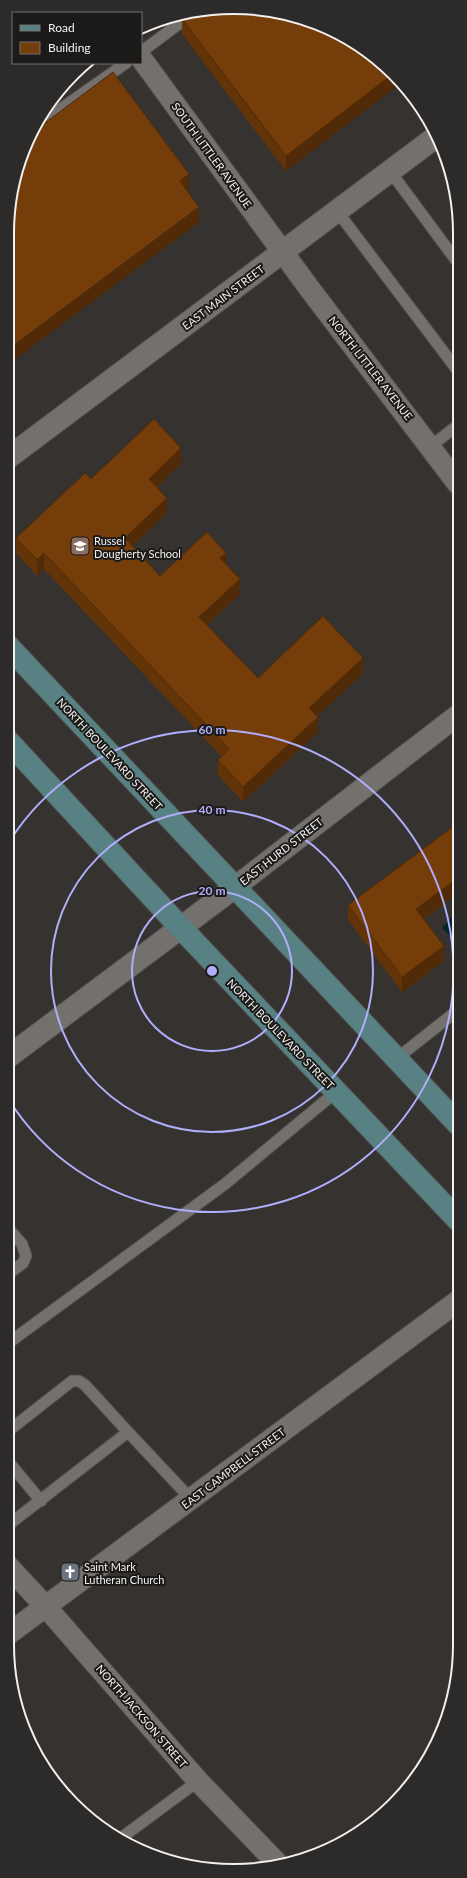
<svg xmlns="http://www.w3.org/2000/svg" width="467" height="1878" font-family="Lato,sans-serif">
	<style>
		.water { fill: #03242a }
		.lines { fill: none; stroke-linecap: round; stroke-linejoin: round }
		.service-casing { stroke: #504e4c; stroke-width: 13 }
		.minor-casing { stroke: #504e4c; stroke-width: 23 }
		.tertiary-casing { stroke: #504e4c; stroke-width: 24 }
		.secondary-casing { stroke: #504e4c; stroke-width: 24 }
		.service { stroke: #73706d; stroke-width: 11 }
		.minor { stroke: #73706d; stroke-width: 21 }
		.tertiary { stroke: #73706d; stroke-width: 22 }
		.secondary { stroke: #588183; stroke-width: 22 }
		.wall { fill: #643409 }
		.shaded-wall { fill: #512b07 }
		.building { fill: #743d0a; stroke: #512b07 }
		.ring { fill: none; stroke: #afaefa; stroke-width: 2 }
		.labels { text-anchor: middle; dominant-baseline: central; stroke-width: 4; stroke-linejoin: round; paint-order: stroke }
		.street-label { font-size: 11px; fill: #f3f1ef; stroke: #1c1a19 }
		.poi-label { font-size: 11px; fill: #f3f1ef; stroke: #1c1a19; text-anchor: start }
		.rim { fill: none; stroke: #f3f1ef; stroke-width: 2 }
		.centre { fill: #afaefa; stroke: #1c1a19; stroke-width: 2 }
		.ring-label { font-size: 12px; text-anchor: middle; font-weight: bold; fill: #afaefa; stroke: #1c1a19; stroke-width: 4; stroke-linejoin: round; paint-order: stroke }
	</style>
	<rect width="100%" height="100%" fill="#353230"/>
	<!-- water -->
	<path class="water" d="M 458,911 L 458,943 L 442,928 Z"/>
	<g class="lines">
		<defs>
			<path id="service" d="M 141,52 L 192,14
				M 35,127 L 126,63
				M 390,171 L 458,263
				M 337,211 L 458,371
				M 431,446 L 458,425
				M 8,762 L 20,753
				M 396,1059 L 458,1010
				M 8,1274 L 23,1263 L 26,1256 L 22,1244 L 8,1228
				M 7,1344 L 225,1184 L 336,1092
				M 128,1432 L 191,1499
				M 7,1460 L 41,1501
				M 7,1526 L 128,1432 L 85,1385 L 79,1381 L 72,1381 L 7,1432
				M 121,1838 L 198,1781"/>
			<path id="minor" d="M 141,58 L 309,288 L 458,484
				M 235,887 L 458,715
				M 7,1565 L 46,1607 L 198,1781 L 279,1865
				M 7,1635 L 458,1301"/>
			<path id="tertiary" d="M 9,457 L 437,136
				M 8,1057 L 235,887"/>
			<path id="secondary" d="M 8,646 L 458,1124
				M 8,741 L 181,928 L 458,1220"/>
		</defs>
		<!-- service casing -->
		<use href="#service" class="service-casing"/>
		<!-- minor casing -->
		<use href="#minor" class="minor-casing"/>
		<!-- tertiary casing -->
		<use href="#tertiary" class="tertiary-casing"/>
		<!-- secondary casing -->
		<use href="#secondary" class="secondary-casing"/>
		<!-- service -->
		<use href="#service" class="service"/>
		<!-- minor -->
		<use href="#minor" class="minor"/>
		<!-- tertiary -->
		<use href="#tertiary" class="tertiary"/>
		<!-- secondary -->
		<use href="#secondary" class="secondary"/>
	</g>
	<!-- wall -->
	<path class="wall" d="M 182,19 L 334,30 L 286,171 L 182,34 Z
		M 181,463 L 157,487 L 167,513 L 132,546 L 160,576 L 226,565 L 240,594 L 207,625 L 258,678 L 363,673 L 317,716 L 318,732 L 243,802 L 218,775 L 218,760 L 221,756 L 44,569 L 37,576 L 16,553 L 16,538 L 91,479 Z
		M 458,823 L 458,893 L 424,919 L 444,961 L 402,992 L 348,920 L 348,905 Z"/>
	<!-- shaded-wall -->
	<path class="shaded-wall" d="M 394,73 L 401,83 L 286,171 L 286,156 Z
		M 189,174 L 189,189 L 180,196 L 180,181 Z
		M 199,207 L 199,222 L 9,364 L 9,349 Z
		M 181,448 L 181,463 L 149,494 L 149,479 Z
		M 167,498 L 167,513 L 125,553 L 125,538 Z
		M 44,553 L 44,569 L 37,576 L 37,560 Z
		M 226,553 L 226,568 L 220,558 Z
		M 240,579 L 240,594 L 199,632 L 199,617 Z
		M 363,658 L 363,673 L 309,724 L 309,708 Z
		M 318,717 L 318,732 L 243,802 L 243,787 Z
		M 458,878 L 458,893 L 416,924 L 416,909 Z
		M 444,946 L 444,961 L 402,992 L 402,977 Z"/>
	<!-- building -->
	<path class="building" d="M 263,9 L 334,30 L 394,73 L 286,156 L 182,19 L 188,14 Z
		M 113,72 L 189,174 L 180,181 L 199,207 L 9,349 L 9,204 L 34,131 Z
		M 154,419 L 181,448 L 149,479 L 167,498 L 125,538 L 160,576 L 207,532 L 226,553 L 220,558 L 240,579 L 199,617 L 258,678 L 323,616 L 363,658 L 309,708 L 318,717 L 243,787 L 218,760 L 229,749 L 44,553 L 37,560 L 16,538 L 85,473 L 91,479 Z
		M 458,823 L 458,878 L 416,909 L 444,946 L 402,977 L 348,905 Z"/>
	<!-- distance rings -->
	<g class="ring">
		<circle cx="212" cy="971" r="80"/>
		<circle cx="212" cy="971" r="161"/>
		<path d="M9 842A241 241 0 1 1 9 1100"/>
	</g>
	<!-- icons -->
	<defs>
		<symbol id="school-square" viewBox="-11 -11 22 22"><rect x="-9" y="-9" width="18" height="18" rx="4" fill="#8d6e63" stroke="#1c1a19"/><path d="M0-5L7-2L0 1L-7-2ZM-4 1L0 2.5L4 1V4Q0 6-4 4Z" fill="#fff"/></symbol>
		<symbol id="church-square" viewBox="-11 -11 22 22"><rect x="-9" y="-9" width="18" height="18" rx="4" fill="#6b7280" stroke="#1c1a19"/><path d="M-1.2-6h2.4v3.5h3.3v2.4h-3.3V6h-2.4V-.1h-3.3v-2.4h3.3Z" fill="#fff"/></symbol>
	</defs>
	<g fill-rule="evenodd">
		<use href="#school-square" x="69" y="535" width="22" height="22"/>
		<use href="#church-square" x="59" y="1561" width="22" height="22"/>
	</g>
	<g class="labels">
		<!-- street labels -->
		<g class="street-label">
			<text transform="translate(212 155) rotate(54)">SOUTH LITTLER AVENUE</text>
			<text transform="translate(223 297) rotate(-37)">EAST MAIN STREET</text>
			<text transform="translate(371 368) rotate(52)">NORTH LITTLER AVENUE</text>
			<text transform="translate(110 754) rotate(47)">NORTH BOULEVARD STREET</text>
			<text transform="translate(281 851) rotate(-38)">EAST HURD STREET</text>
			<text transform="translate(281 1034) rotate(46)">NORTH BOULEVARD STREET</text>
			<text transform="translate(233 1468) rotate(-37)">EAST CAMPBELL STREET</text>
			<text transform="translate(142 1716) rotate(49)">NORTH JACKSON STREET</text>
		</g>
		<!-- poi labels -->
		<g class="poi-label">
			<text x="94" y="540">Russel<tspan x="94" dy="13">Dougherty School</tspan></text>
			<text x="84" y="1566">Saint Mark<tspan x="84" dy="13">Lutheran Church</tspan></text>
		</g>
	</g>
	<!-- crop -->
	<path d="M0 0H467V1878H0ZM233 14H234A219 219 0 0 1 453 233V1645A219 219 0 0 1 234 1864H233A219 219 0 0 1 14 1645V233A219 219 0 0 1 233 14Z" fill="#2d2b2a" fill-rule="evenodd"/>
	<path class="rim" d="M233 14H234A219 219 0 0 1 453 233V1645A219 219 0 0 1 234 1864H233A219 219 0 0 1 14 1645V233A219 219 0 0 1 233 14Z"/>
	<circle cx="212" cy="971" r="6" class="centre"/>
	<g class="ring-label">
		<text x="212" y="734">60 m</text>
		<text x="212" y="814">40 m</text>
		<text x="212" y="895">20 m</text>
	</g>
	<!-- legend -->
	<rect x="12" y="12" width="130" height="52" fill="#1c1a19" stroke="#72706f"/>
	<rect x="20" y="25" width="20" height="6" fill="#588183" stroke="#72706f"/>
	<text x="48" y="32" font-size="12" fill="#f3f1ef">Road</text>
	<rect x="20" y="42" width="20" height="12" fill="#743d0a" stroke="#72706f"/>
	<text x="48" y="52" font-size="12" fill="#f3f1ef">Building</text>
</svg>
